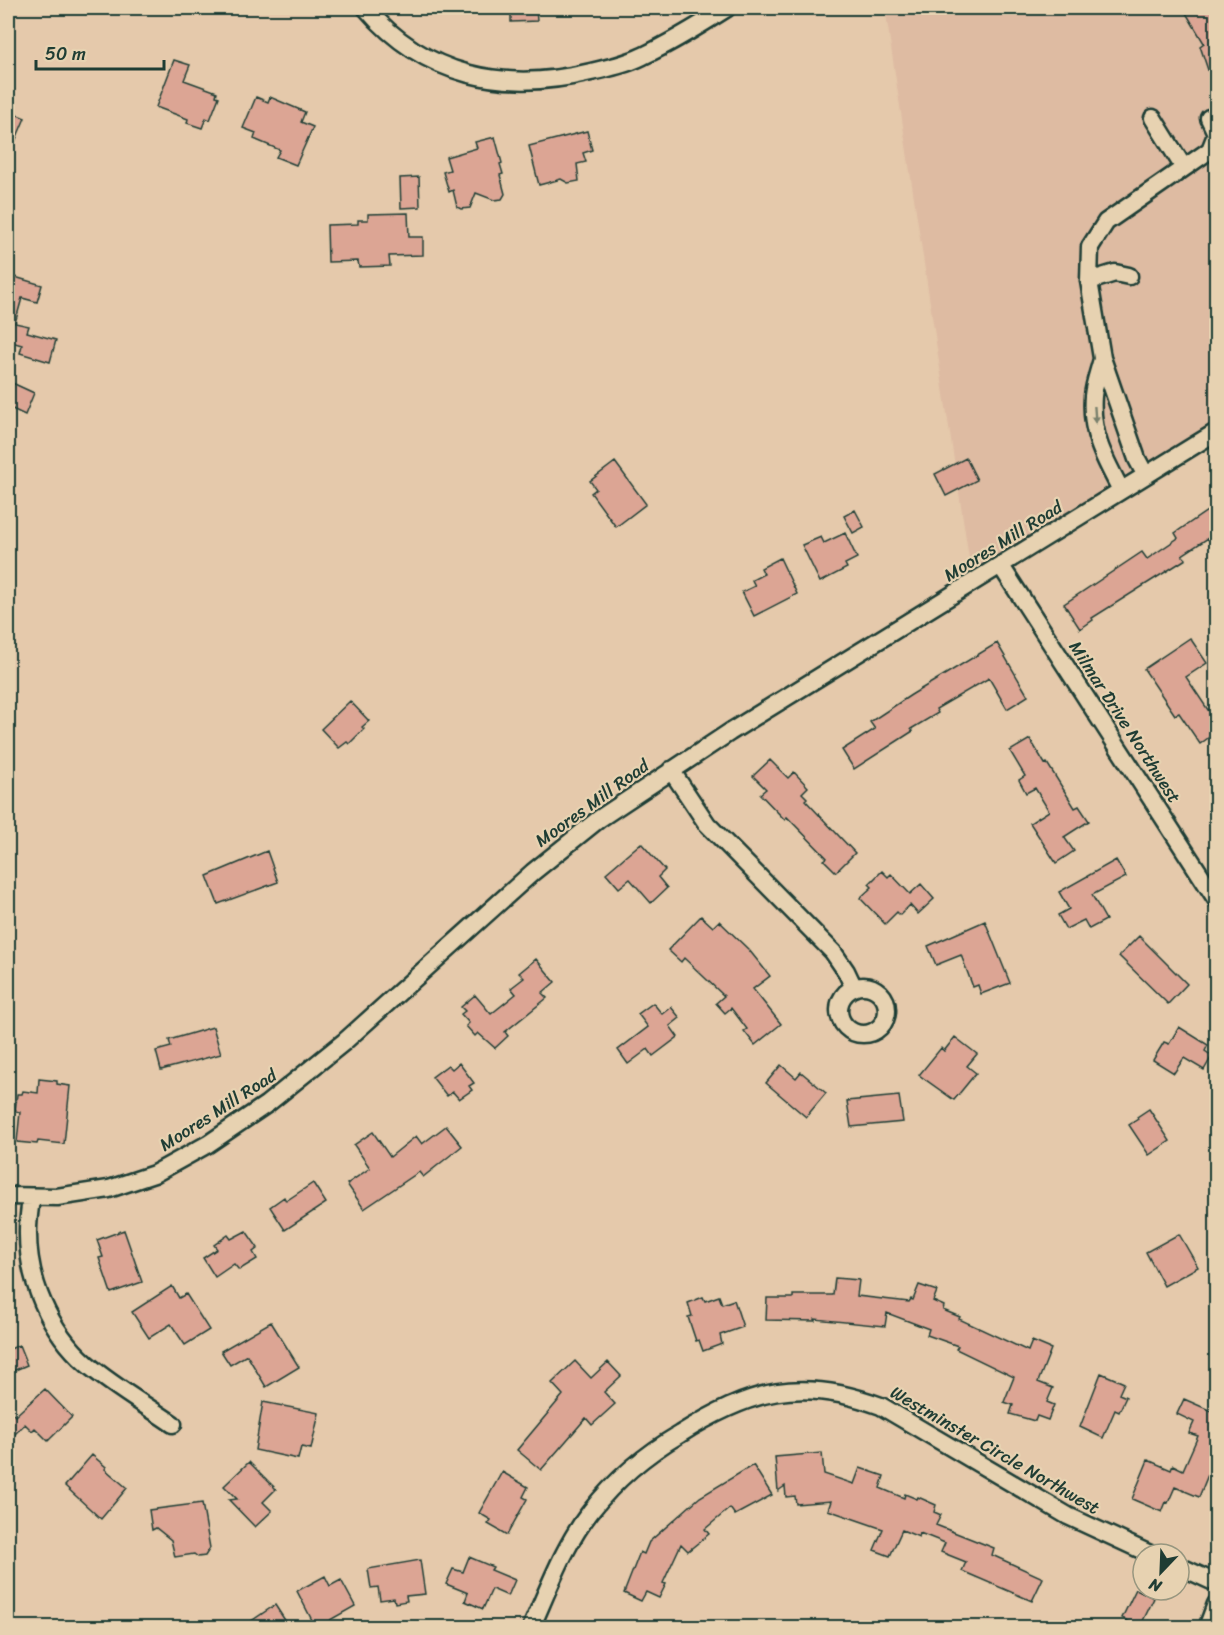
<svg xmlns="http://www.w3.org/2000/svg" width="1224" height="1635" font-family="Sriracha,sans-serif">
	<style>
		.built { fill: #debba2 }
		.building { fill: #dca594; stroke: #1f3d34; stroke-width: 1.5 }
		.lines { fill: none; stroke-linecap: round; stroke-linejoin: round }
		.minor-casing { stroke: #1f3d34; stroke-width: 21 }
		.minor { stroke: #e7d2b1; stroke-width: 16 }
		.oneway { fill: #79806c }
		.labels { text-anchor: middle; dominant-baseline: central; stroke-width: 4.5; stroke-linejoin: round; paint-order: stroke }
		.street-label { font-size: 18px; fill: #1f3d34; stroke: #e7d2b1 }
	</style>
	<rect width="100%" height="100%" fill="#e5c9ab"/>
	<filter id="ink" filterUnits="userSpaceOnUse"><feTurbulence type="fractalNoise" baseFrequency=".0167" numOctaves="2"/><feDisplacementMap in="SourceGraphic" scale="12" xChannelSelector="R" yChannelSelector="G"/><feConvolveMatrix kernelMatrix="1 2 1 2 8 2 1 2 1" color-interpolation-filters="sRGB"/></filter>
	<g filter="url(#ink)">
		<!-- built -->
		<path class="built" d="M 885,8 L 1216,8 L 1216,412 L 1183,462 L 974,591 Z"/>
		<!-- building -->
		<path class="building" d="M 511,8 L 536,8 L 537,21 L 511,22 Z
			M 1183,8 L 1216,8 L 1216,88 L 1214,88 L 1200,46 L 1204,43 Z
			M 174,60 L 190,65 L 184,80 L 217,92 L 216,96 L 219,97 L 210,120 L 206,118 L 202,128 L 187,123 L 188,119 L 156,107 Z
			M 256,97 L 268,102 L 270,97 L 305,112 L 301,122 L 313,127 L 296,165 L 276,157 L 280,150 L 254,139 L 256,133 L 243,128 Z
			M 8,111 L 25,118 L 8,158 Z
			M 587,131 L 592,150 L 583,153 L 586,162 L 577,164 L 579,181 L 568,183 L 561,179 L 539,185 L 529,146 Z
			M 495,137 L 502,163 L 500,164 L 503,174 L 500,175 L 505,194 L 502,199 L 494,200 L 476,193 L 470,208 L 461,209 L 457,207 L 453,190 L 449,192 L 443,172 L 450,170 L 446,157 L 477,148 L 475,142 Z
			M 419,177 L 420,207 L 401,208 L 400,178 Z
			M 408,213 L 409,237 L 423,237 L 423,255 L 389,256 L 390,266 L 359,267 L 358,261 L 328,262 L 327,225 L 358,224 L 358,220 L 368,220 L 368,214 Z
			M 8,275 L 42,285 L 37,302 L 22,298 L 15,323 L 29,326 L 27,332 L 56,340 L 50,362 L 20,353 L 22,345 L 8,341 Z
			M 8,381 L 34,393 L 25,415 L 8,407 Z
			M 966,458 L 977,480 L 946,496 L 935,474 Z
			M 615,462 L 646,504 L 616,527 L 591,493 L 596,489 L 590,481 Z
			M 1216,505 L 1216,551 L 1208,538 L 1182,555 L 1186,559 L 1092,618 L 1093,620 L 1080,629 L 1064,604 L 1142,552 L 1147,559 L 1178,538 L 1175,533 Z
			M 855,510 L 864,527 L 853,533 L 844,516 Z
			M 845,533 L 857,558 L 845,564 L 847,568 L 820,582 L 802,545 L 821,537 L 824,543 Z
			M 780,558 L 797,594 L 754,616 L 742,592 L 755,586 L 752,580 L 764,574 L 761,568 Z
			M 1190,638 L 1207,663 L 1186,677 L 1208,710 L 1216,705 L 1216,732 L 1200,744 L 1179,713 L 1175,715 L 1144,669 Z
			M 997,643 L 1028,696 L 1007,709 L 989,678 L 936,709 L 938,713 L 911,729 L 913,731 L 854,769 L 842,750 L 875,729 L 870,722 L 911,695 Z
			M 350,701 L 369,721 L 362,727 L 364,729 L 349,744 L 347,742 L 339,748 L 321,729 Z
			M 1030,739 L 1045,764 L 1047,763 L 1075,808 L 1079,806 L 1089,821 L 1064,837 L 1074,851 L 1056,863 L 1030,823 L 1049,811 L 1035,788 L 1026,793 L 1019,780 L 1025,776 L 1010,751 Z
			M 770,760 L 788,778 L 794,772 L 808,787 L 802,793 L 807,798 L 805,800 L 855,853 L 836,872 L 824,860 L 827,858 L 787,817 L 785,820 L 760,794 L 766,789 L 753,776 Z
			M 641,843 L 665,870 L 658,877 L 667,888 L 651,903 L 630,879 L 619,888 L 606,873 Z
			M 267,851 L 278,882 L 218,904 L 207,876 Z
			M 1116,860 L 1126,877 L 1092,895 L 1106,920 L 1089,929 L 1084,920 L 1066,929 L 1058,915 L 1069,909 L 1059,892 Z
			M 882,871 L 888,877 L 891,874 L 910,894 L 921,884 L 934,899 L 918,914 L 910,905 L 900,915 L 897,912 L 885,924 L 860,898 L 872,887 L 869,884 Z
			M 701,916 L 713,927 L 719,921 L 749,950 L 770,976 L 753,989 L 781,1024 L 755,1045 L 744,1031 L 747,1029 L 731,1008 L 725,1013 L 716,1003 L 724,996 L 684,958 L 681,962 L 668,950 Z
			M 985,921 L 1010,983 L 981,994 L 978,985 L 973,987 L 961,955 L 936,965 L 928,946 Z
			M 1139,936 L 1187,984 L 1168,1004 L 1119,956 Z
			M 536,959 L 555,982 L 542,993 L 547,998 L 505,1032 L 508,1036 L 495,1048 L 478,1033 L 475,1036 L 466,1026 L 469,1023 L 461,1014 L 465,1011 L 461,1007 L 475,995 L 491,1014 L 516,994 L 511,988 L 524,978 L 519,973 Z
			M 653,1003 L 662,1014 L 671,1007 L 680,1018 L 670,1026 L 678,1037 L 653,1056 L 648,1049 L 628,1064 L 618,1050 L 648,1027 L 638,1014 Z
			M 213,1027 L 221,1054 L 161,1070 L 156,1051 L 171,1047 L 169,1040 Z
			M 1179,1027 L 1208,1045 L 1205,1051 L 1212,1056 L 1204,1070 L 1184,1058 L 1174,1073 L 1153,1060 L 1164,1042 L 1169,1044 Z
			M 955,1037 L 977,1054 L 967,1066 L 976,1073 L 954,1100 L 919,1075 L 941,1048 L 944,1051 Z
			M 459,1063 L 474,1083 L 469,1086 L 472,1090 L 459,1099 L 453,1092 L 447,1096 L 432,1077 L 448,1065 L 452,1069 Z
			M 781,1065 L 796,1078 L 801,1072 L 826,1093 L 806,1117 L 766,1083 Z
			M 39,1079 L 57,1081 L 57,1084 L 70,1086 L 64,1144 L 38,1141 L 37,1144 L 17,1142 L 20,1112 L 15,1111 L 17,1094 L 22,1094 L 23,1091 L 38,1093 Z
			M 899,1096 L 903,1122 L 851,1127 L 847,1101 Z
			M 1149,1109 L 1170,1141 L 1149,1155 L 1129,1125 L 1138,1119 L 1137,1117 Z
			M 446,1126 L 462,1146 L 423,1177 L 419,1172 L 364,1209 L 347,1184 L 370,1168 L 354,1145 L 373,1132 L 390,1157 L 416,1136 L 422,1144 Z
			M 313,1183 L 326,1203 L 285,1230 L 270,1207 L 284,1197 L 286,1201 Z
			M 124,1230 L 142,1282 L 111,1293 L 99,1258 L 103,1257 L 97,1240 Z
			M 246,1231 L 258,1248 L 253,1252 L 257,1259 L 239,1270 L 234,1264 L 215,1277 L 203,1258 L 217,1249 L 214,1245 L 228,1235 L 231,1239 Z
			M 1179,1234 L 1198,1267 L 1164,1286 L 1146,1252 Z
			M 835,1278 L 859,1280 L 857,1296 L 909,1302 L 911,1299 L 913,1300 L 919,1285 L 937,1291 L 933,1301 L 944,1306 L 943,1310 L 960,1317 L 959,1319 L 1028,1351 L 1032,1341 L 1051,1349 L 1038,1382 L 1053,1388 L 1047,1402 L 1054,1405 L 1048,1420 L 1037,1416 L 1035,1421 L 1010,1414 L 1013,1405 L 1004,1402 L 1014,1377 L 956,1349 L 958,1346 L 927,1335 L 929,1329 L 887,1313 L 885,1326 L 815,1319 L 815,1321 L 766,1320 L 767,1298 L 793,1298 L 793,1295 L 833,1295 Z
			M 172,1286 L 179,1298 L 186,1294 L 209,1330 L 185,1345 L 171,1324 L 149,1338 L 132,1312 Z
			M 719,1296 L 722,1304 L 734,1300 L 743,1327 L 720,1335 L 722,1344 L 703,1351 L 699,1340 L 696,1341 L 688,1317 L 692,1316 L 688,1303 L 703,1297 L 705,1301 Z
			M 271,1322 L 299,1367 L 266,1387 L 247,1355 L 230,1365 L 221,1351 Z
			M 19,1345 L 27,1365 L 8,1373 L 8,1350 Z
			M 575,1361 L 591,1378 L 608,1362 L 621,1376 L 604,1392 L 615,1404 L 592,1425 L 586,1418 L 541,1470 L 517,1450 L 563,1395 L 552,1383 Z
			M 1101,1373 L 1124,1383 L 1119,1394 L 1126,1397 L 1119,1412 L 1115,1410 L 1103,1438 L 1080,1427 Z
			M 45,1389 L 72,1417 L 48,1441 L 35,1428 L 32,1431 L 25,1424 L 8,1441 L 8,1408 L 15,1416 Z
			M 1184,1399 L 1216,1413 L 1216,1455 L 1199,1497 L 1175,1487 L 1168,1503 L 1166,1502 L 1162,1512 L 1132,1499 L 1148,1460 L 1171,1470 L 1173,1465 L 1183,1470 L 1198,1436 L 1189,1433 L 1194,1422 L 1177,1414 Z
			M 263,1402 L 319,1413 L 311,1449 L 301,1447 L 298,1459 L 255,1450 Z
			M 822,1453 L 824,1474 L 854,1484 L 860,1468 L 884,1476 L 880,1488 L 904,1498 L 905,1494 L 917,1499 L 918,1497 L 936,1505 L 934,1512 L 941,1515 L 936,1525 L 994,1548 L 992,1555 L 1043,1578 L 1032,1601 L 962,1571 L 966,1562 L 941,1552 L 945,1543 L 920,1533 L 919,1537 L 902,1530 L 890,1556 L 874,1550 L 883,1529 L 828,1510 L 831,1501 L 796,1504 L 795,1496 L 786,1497 L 785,1486 L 778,1491 L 775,1457 Z
			M 92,1455 L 106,1467 L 105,1469 L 127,1488 L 101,1519 L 65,1486 Z
			M 249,1462 L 276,1489 L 263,1502 L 272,1511 L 255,1527 L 229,1500 L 237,1499 L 224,1486 Z
			M 753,1465 L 772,1495 L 735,1515 L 730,1508 L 705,1529 L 709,1534 L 688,1551 L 681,1544 L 663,1583 L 666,1584 L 659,1598 L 646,1592 L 641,1601 L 624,1593 L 640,1552 L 644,1554 L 649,1542 L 700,1497 Z
			M 502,1472 L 528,1487 L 523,1497 L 527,1499 L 507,1535 L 488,1524 L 491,1520 L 479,1513 Z
			M 202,1503 L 210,1548 L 205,1556 L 198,1557 L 194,1554 L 175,1557 L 171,1540 L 156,1528 L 152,1530 L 149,1510 Z
			M 469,1557 L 493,1567 L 491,1570 L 515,1580 L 508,1596 L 492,1589 L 483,1609 L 465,1601 L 468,1593 L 446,1584 L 453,1569 L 463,1572 Z
			M 420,1560 L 425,1594 L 406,1596 L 407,1601 L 395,1603 L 394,1598 L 380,1600 L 378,1587 L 371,1588 L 368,1569 Z
			M 325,1576 L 330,1586 L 341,1580 L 355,1606 L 316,1628 L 297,1591 Z
			M 1136,1589 L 1154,1598 L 1140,1627 L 1122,1618 Z
			M 275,1605 L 290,1628 L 241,1628 Z"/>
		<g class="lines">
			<defs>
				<path id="minor" d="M 366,8 C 425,77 505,93 591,72 C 609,68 627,64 643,56 C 673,42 700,25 727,8
					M 1153,118 L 1184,168
					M 1209,118 L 1216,133
					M 1089,281 L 1115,273 L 1129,276
					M 1102,359 C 1099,371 1094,384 1093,396 C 1090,433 1104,458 1121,490
					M 1145,474 L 1137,459 L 1102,358 L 1089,281 L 1090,247 L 1106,222 L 1210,150 L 1216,135
					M 1001,566 L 1216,899
					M 671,770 L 707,824 L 833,952 L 846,971 L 854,988
					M839 1010a24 24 0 1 1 48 0a24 24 0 1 1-48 0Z
					M 8,1196 L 57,1197 L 109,1189 L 154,1174 L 208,1144 L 267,1104 L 344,1042 L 533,872 L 599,819 L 730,732 L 1216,432
					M 31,1198 C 30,1208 28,1219 28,1230 C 27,1279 49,1331 87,1364 C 113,1386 144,1404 173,1424
					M 1179,1566 L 1216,1583
					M 531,1628 C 549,1588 564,1545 591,1511 C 616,1479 646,1454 680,1434 C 750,1390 801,1376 881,1406 L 1068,1516 L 1150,1554
					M 1207,1628 L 1216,1604"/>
			</defs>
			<!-- minor casing -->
			<use href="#minor" class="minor-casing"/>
			<!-- minor -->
			<use href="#minor" class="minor"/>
		</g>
		<!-- one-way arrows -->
		<defs><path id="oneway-solid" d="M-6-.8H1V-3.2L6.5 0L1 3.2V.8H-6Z" transform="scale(1.5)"/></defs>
		<use class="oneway" href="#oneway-solid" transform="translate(1095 415) rotate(86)"/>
	</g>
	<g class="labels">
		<!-- street labels -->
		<g class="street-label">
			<text transform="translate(1003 541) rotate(-32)">Moores Mill Road</text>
			<text transform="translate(1125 722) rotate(57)">Milmar Drive Northwest</text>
			<text transform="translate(592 803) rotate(-36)">Moores Mill Road</text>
			<text transform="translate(218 1110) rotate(-33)">Moores Mill Road</text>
			<text transform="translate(995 1450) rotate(30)">Westminster Circle Northwest</text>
		</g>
	</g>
	<!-- margin -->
	<rect width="1224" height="1635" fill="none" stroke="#e7d2b1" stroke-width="30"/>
	<rect x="15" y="15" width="1194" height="1605" fill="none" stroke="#1f3d34" stroke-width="2" filter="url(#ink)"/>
	<!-- north arrow -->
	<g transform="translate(1161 1572) rotate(203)"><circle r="28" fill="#e7d2b1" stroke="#97967f" stroke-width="1.5"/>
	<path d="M0-4.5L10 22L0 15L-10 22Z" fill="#1f3d34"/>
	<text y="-9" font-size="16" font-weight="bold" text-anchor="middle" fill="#1f3d34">N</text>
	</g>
	<!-- scale -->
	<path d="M36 60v9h128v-9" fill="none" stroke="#1f3d34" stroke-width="3"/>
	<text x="45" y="60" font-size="18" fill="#1f3d34" stroke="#e7d2b1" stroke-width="4.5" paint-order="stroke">50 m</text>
</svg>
